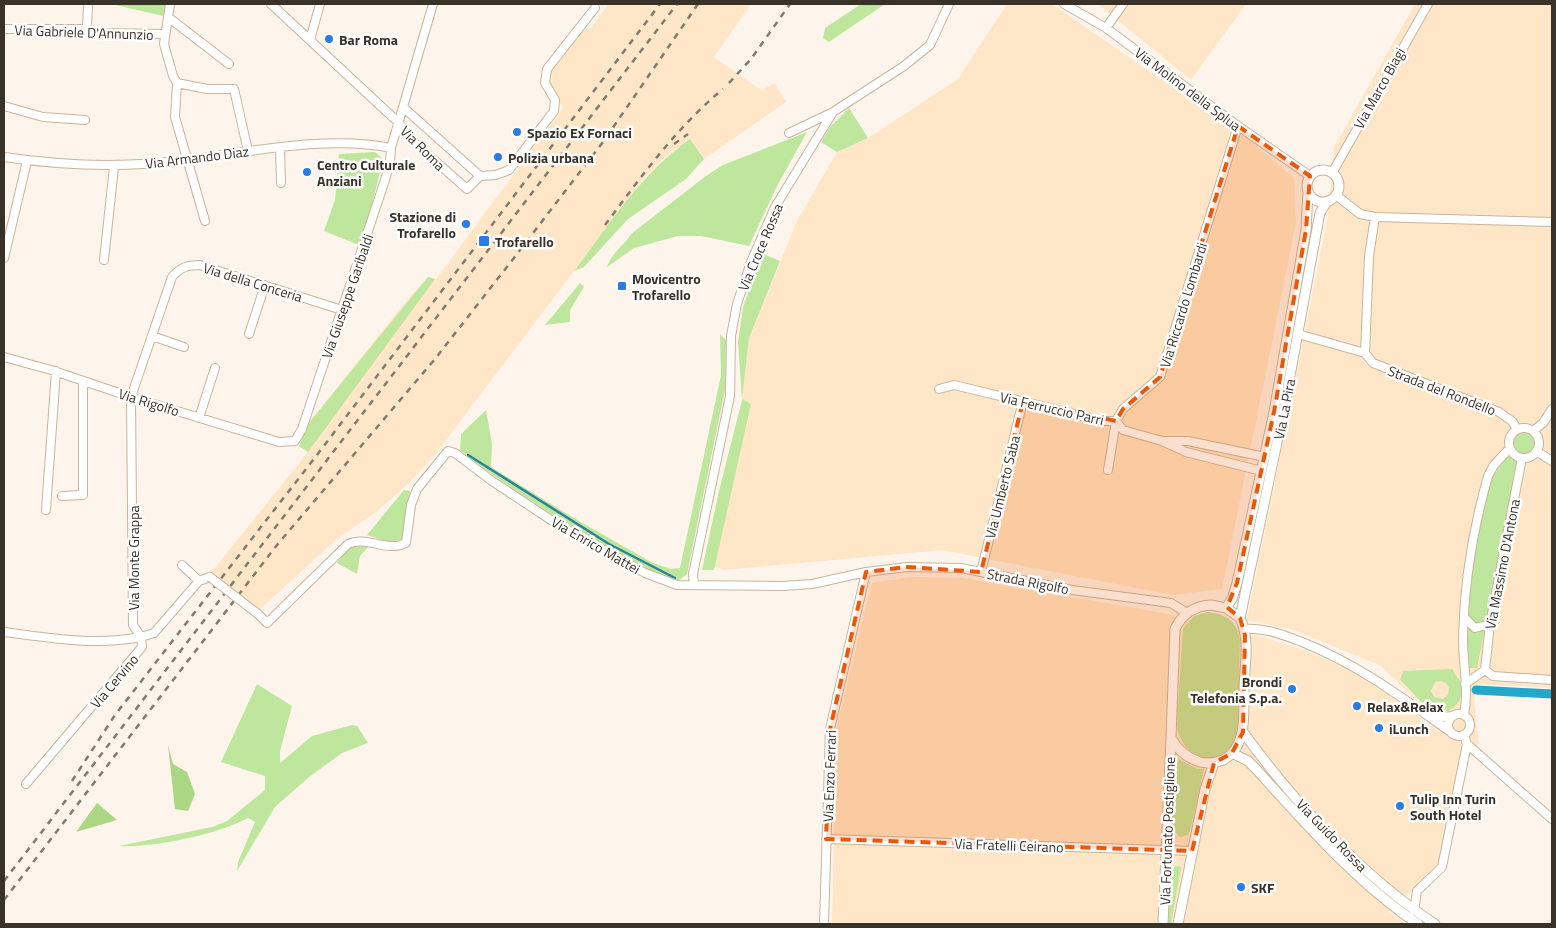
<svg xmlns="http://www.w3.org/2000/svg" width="1556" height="928" font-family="'Titillium Web',sans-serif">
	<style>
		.built { fill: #ffe6c6 }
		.green { fill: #bfe69d; fill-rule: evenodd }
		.forest { fill: #abd684 }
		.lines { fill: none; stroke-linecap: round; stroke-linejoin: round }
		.stream { stroke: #2a849a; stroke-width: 2.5 }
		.canal { stroke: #23a7cb; stroke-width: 9 }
		.minor-casing { stroke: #c8b59d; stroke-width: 10 }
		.tertiary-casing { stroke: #c8b59d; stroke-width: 11 }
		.minor { stroke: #fff; stroke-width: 8 }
		.tertiary { stroke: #fff; stroke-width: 9 }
		.rail { stroke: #817a70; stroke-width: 2.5; stroke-dasharray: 6 6; stroke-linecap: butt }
		.minor-bridge-casing { stroke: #c8b59d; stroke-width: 10; stroke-linecap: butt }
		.minor-bridge { stroke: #fff; stroke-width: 8 }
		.marked { fill: #e8590c; fill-opacity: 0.2; stroke: #e8590c; stroke-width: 4; stroke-dasharray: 10 6; stroke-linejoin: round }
		.poi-dot { fill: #2b7be6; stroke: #fff; stroke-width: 2 }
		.labels { text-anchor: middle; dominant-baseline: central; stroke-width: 5; stroke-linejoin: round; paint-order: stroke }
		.street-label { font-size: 14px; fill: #393228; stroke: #fff }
		.poi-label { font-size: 14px; font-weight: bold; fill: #393228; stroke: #fff; text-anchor: start }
	</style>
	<rect width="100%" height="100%" fill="#fdf5eb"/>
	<!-- built -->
	<path class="built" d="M 605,4 L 751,4 L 714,57 L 758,88 L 764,89 L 775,83 L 786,102 L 704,159 L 690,139 L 671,152 L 645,177 L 434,456 L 405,487 L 376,512 L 337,539 L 257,612 L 210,574 L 308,452 L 299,446 L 308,424 L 406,301 L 428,277 L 436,279 L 563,108 L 548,81 L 551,67 L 582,29 L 591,28 L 607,6 Z
		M 1007,4 L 1052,4 L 1250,141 L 1294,178 L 1296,223 L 1222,589 L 1173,595 L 942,550 L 724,570 L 714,566 L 751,405 L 742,400 L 749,338 L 797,221 L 837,152 L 868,138 L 957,80 Z
		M 1098,4 L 1246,4 L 1191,80 Z
		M 1415,4 L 1552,4 L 1552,688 L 1478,684 L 1474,700 L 1479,744 L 1469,751 L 1464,746 L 1440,864 L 1389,912 L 1406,924 L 832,924 L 836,730 L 872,583 L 911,577 L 963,578 L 1168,614 L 1263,637 L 1309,652 L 1343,667 L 1377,686 L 1435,729 L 1462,744 L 1381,666 L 1294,630 L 1247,620 L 1328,216 L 1334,147 Z"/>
	<!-- green -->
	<path class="green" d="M 111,4 L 170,4 L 168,17 Z
		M 861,4 L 885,4 L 829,42 L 823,38 L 825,28 Z
		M 849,108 L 868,138 L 837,152 L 821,142 L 830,127 Z
		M 807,132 L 777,186 L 749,246 L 701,236 L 678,236 L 634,248 L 607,267 C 612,252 624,246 631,234 L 706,176 L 723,165 Z
		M 690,139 L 704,159 L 686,179 L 628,219 L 584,267 L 574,271 C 610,224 641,173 690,139 Z
		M 375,152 L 383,159 L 370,213 L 359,245 L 324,231 L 335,200 L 339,154 Z
		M 763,254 L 780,261 L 749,338 L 742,399 L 751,404 L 714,570 L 702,570 L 719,491 L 742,400 L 738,342 L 743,307 Z
		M 428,277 L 435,279 L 308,452 L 299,446 L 308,424 Z
		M 580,283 L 584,287 L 570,310 L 570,322 L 545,325 Z
		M 720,334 L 726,340 L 725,390 L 687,574 L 676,583 C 647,572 622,556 595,540 C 548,513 503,484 460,450 L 461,434 L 486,410 L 492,444 L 491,467 L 572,517 L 653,563 L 671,569 L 680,568 L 721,375 Z
		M1514 443a10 10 0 1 1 20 0a10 10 0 1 1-20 0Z
		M 1507,457 L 1512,457 L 1517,461 L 1487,618 L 1481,623 L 1474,624 L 1468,616 L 1471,571 L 1487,493 L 1494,474 Z
		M 404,490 L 410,491 L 408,524 L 402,539 L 390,542 L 367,535 Z
		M 357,544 L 370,545 L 360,556 L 357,574 L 337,563 L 348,547 Z
		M 1208,612 C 1226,614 1238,622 1240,640 C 1239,663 1239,687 1238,710 C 1238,718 1239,729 1236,737 C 1223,771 1180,761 1177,724 L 1183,629 L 1194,616 Z
		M 1467,628 L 1477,631 L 1485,629 L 1477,668 L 1468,668 Z
		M 1453,669 C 1454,676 1461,679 1462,686 C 1463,694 1460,702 1454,707 C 1433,725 1414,691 1400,680 L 1403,671 ZM 1441,681 L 1446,683 L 1449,688 L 1448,695 L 1443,699 L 1434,697 L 1431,691 L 1435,682 Z
		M 257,684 L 292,706 L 280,751 L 280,763 L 312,736 L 352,725 L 357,726 L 368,743 L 342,753 L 309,777 L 275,807 L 237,871 L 238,862 L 255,822 L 248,818 C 219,834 153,848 119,846 L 212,827 L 227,821 L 265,790 L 265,776 L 221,762 Z
		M 1176,758 L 1197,769 L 1204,769 L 1190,831 L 1188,835 L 1180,837 L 1173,830 Z
		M 1179,866 L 1181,868 L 1171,924 L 1168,924 L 1171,871 L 1172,867 Z"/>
	<!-- forest -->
	<path class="forest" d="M 168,745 L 173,764 L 187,772 L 195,794 L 188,811 L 175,809 Z
		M 97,803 L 117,820 L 76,832 Z"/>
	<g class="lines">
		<!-- stream -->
		<path class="stream" d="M 468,455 L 609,544 L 675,578"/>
		<!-- canal -->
		<path class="canal" d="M 1476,690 L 1552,694"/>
		<defs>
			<path id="minor" d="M 170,4 L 164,44 L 173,76 L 177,83 L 175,117 L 205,221
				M 271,4 L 399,123 L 408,137 L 467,189 L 480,176 L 404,108
				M 1064,4 L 1106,28 L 1238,126 L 1310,176
				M 168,17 L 229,64
				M 1106,28 L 1123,4
				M 4,29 L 87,29 L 100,33 L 165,34
				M 87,29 L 88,4
				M 310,40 L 320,4
				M 177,83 L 207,89 L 234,89 L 248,151
				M 4,106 L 43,117 L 85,120
				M 789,133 L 831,113
				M 280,148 L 281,183
				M 4,157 C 65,166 125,168 186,160 C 249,152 328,135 391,148
				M 1332,173 L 1428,4
				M 480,176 L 496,175 L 509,170 L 554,111 L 555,100 L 545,83 L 547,69 L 595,8
				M 1336,195 L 1360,214 L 1375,217 L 1552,222
				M 1375,217 L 1369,256 L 1365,353 L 1373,363 L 1499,412 L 1513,422 L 1517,430
				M 4,258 L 27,161
				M 104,260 L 114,167
				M 249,334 L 265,285
				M 1298,334 L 1365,353
				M 152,336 L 184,347
				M 4,357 L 51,370 L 131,397 L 279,442 L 295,441 L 302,429 L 384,183 L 390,163 L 391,148 L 433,4
				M 939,389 L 954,385 L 1104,421 L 1116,421 L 1123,430 L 1162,441
				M 199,418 L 215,368
				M1509 443a15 15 0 1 1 30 0a15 15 0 1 1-30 0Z
				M 1533,431 L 1543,423 L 1552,409
				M 1536,451 L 1552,461
				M 1108,470 L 1116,421 L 1123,409 L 1160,377 L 1238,126
				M 1262,471 L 1186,452 L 1162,441 L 1188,441 L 1265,457
				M 62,496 L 83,495 L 83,381
				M 46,510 L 56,371
				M 182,565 L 199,581
				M 981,572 L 1023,401
				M 694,585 L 693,574 L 730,396 L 731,336 L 737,304 L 751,262 L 775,207 L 833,112 L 904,66 L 930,45 L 949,4
				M 258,614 L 267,623 L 348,544 C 367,535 386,553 406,543 L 411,505 L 417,489 L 448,451 L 455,453 L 492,481 L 557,524 L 645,573 L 677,585 L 782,586 L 812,584 L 866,572 L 907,567 L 961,568 L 1072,590 L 1171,603 L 1187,613
				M 1464,617 L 1475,628 L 1490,624
				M 1244,629 C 1264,627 1283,635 1302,642 C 1361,666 1401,697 1452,733
				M 4,632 C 52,638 93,646 141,637 L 133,625 L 131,397 L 172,277 C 181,267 187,265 200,265 L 342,310
				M 1485,670 L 1493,676 L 1552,680
				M 1465,684 L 1485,670 L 1490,624 L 1522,458
				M1448 725a11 11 0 1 1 22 0a11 11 0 1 1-22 0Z
				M 1429,714 L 1441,717 L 1453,716
				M 1464,715 C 1469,690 1463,664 1463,638 C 1464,584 1473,529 1488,476 L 1494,465 L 1510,448
				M 1467,744 L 1552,819
				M 26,784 L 142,647 L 141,637 L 154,633 L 199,581 L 210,577
				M 826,839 L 1192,851
				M 1414,911 L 1417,891 L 1442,867 L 1467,744 L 1464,735
				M 824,924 L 830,729 L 866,572"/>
			<path id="tertiary" d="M1307 186a16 16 0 1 1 32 0a16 16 0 1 1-32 0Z
				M 1211,605 L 1226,608 L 1240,618 C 1250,637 1245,665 1244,686 C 1243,711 1249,746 1223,760 C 1215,763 1208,764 1200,762 C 1187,758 1178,751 1171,738 L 1175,629 C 1182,614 1195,606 1211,605 Z
				M 1226,608 L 1232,599 L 1237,583 L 1274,412 L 1306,230 L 1308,191
				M 1240,618 L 1283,414 L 1316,234 L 1320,213 L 1327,201
				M 1243,732 C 1293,801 1363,877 1435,924
				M 1232,753 L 1248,761 L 1256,769 C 1306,824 1356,882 1418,924
				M 1163,924 L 1171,739
				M 1178,924 L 1205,789 L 1214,763"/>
		</defs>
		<!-- minor casing -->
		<use href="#minor" class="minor-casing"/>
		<!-- tertiary casing -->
		<use href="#tertiary" class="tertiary-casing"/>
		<!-- minor -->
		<use href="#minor" class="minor"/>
		<!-- tertiary -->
		<use href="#tertiary" class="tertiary"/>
		<!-- rail -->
		<path class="rail" d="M 729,83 L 751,59 L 790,4
			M 674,144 L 688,134
			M 605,225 C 641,177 676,128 723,89
			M 72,781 L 115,715 L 320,451 L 660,4
			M 4,881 L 677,4
			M 4,900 L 277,545 L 435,359 L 510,263 L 603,142 L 698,4"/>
		<defs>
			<path id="minor-bridge" d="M 210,577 L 258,614"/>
		</defs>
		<!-- minor-bridge casing -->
		<use href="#minor-bridge" class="minor-bridge-casing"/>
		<!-- minor-bridge -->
		<use href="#minor-bridge" class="minor-bridge"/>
	</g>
	<!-- marked area -->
	<path class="marked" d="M 1238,126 L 1310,176 L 1306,230 L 1274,412 L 1237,583 L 1227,607 L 1240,618 L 1245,635 L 1243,732 L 1232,753 L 1214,763 L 1192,851 L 826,839 L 830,729 L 866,572 L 907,567 L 981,572 L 1023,401 L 1116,421 L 1123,409 L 1160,377 Z"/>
	<!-- markers -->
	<g class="poi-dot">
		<circle cx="329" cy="39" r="5"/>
		<circle cx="517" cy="132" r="5"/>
		<circle cx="498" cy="157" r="5"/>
		<circle cx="307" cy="172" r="5"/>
		<circle cx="466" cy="224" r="5"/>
		<rect x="478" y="235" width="12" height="12" rx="2.5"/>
		<rect x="617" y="281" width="10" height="10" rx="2.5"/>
		<circle cx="1292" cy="689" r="5"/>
		<circle cx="1357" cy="706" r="5"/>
		<circle cx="1379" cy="728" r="5"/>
		<circle cx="1400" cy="806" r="5"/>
		<circle cx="1241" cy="887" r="5"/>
	</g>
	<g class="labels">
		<!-- street labels -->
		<g class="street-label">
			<text transform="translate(84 32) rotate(2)">Via Gabriele D'Annunzio</text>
			<text transform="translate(1379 88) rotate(-61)">Via Marco Biagi</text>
			<text transform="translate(1188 89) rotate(37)">Via Molino della Splua</text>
			<text transform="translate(423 148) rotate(45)">Via Roma</text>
			<text transform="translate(197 157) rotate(-7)">Via Armando Diaz</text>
			<text transform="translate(760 247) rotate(-67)">Via Croce Rossa</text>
			<text transform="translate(253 282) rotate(17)">Via della Conceria</text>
			<text transform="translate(347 296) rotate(-71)">Via Giuseppe Garibaldi</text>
			<text transform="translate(1183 305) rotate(-73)">Via Riccardo Lombardi</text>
			<text transform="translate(1442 390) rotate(21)">Strada del Rondello</text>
			<text transform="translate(149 402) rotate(17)">Via Rigolfo</text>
			<text transform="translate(1052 408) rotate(13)">Via Ferruccio Parri</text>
			<text transform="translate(1284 409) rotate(-79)">Via La Pira</text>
			<text transform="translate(1002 487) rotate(-76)">Via Umberto Saba</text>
			<text transform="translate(596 545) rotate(30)">Via Enrico Mattei</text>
			<text transform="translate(133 558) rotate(-90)">Via Monte Grappa</text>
			<text transform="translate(1502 564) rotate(-79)">Via Massimo D'Antona</text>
			<text transform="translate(1028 581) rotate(11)">Strada Rigolfo</text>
			<text transform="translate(114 681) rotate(-50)">Via Cervino</text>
			<text transform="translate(829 776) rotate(-88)">Via Enzo Ferrari</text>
			<text transform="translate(1167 831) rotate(-88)">Via Fortunato Postiglione</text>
			<text transform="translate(1332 835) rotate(46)">Via Guido Rossa</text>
			<text transform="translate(1009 845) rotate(2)">Via Fratelli Ceirano</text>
		</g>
		<!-- poi labels -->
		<g class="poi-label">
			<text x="339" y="39">Bar Roma</text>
			<text x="527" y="132">Spazio Ex Fornaci</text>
			<text x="508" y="157">Polizia urbana</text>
			<text x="317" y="164">Centro Culturale<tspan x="317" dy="16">Anziani</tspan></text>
			<text x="456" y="216" text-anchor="end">Stazione di<tspan x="456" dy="16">Trofarello</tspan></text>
			<text x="495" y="241">Trofarello</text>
			<text x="632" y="278">Movicentro<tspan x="632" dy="16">Trofarello</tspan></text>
			<text x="1282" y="681" text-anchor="end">Brondi<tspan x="1282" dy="16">Telefonia S.p.a.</tspan></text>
			<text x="1367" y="706">Relax&amp;Relax</text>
			<text x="1389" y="728">iLunch</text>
			<text x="1410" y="798">Tulip Inn Turin<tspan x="1410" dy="16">South Hotel</tspan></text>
			<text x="1251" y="887">SKF</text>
		</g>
	</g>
	<!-- border -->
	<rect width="1556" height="928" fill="none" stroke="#393228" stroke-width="10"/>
</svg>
